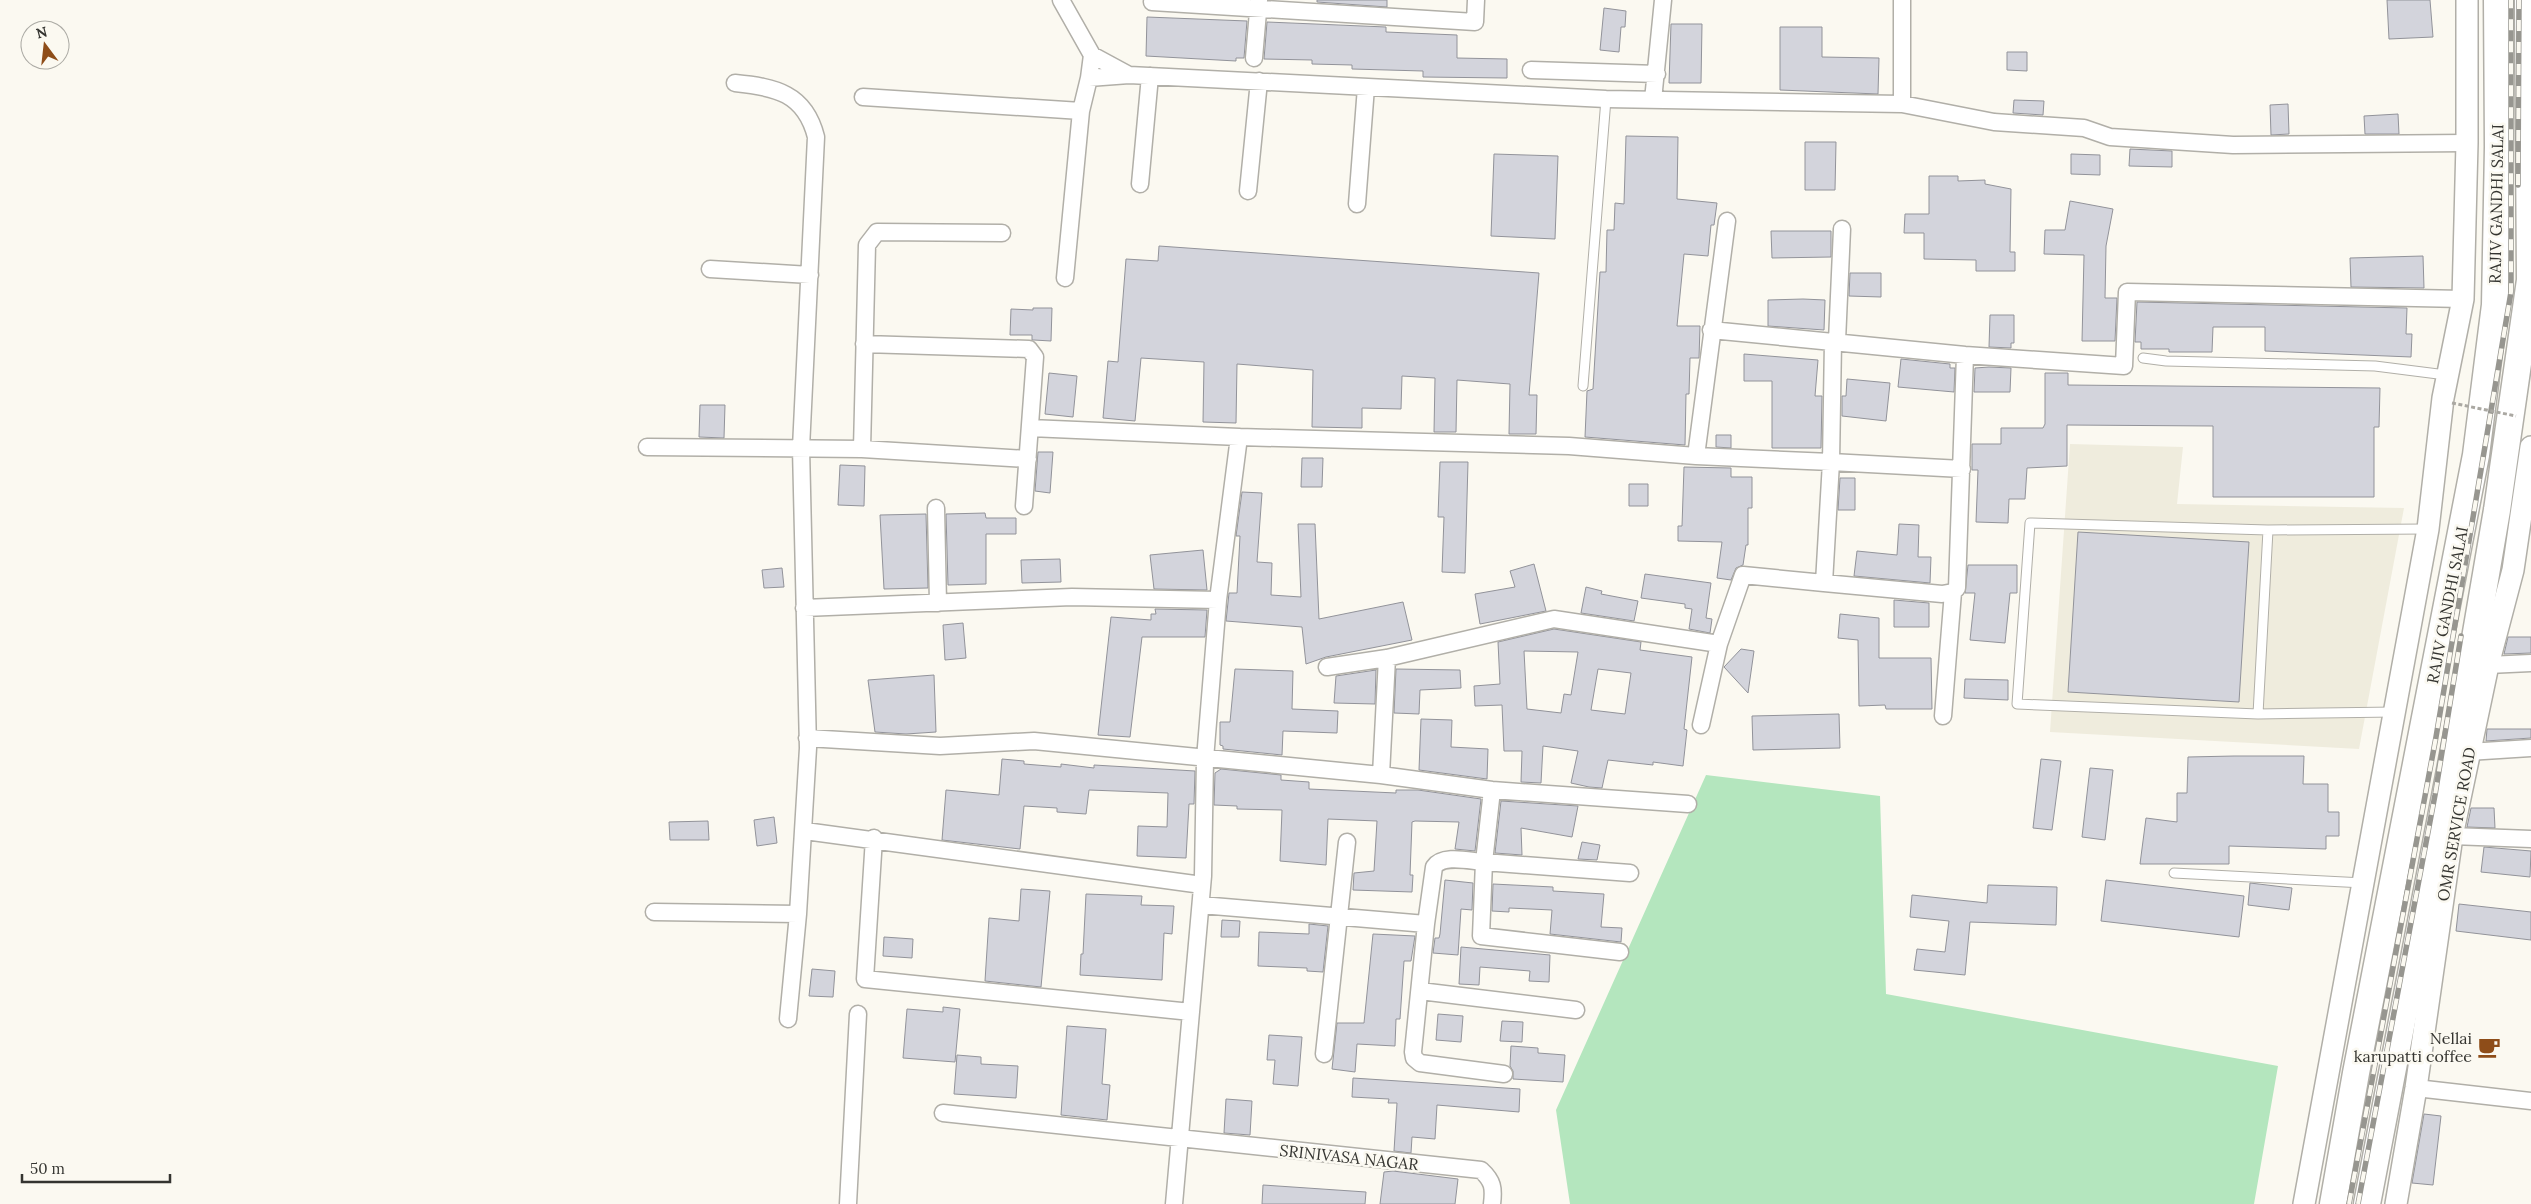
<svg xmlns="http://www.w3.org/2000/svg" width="2531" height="1204" font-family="Lora,serif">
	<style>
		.built { fill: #efecdd }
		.green { fill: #b4e6be }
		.building { fill: #d3d4dc; stroke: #92939a; fill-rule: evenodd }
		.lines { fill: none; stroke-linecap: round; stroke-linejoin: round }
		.service-casing { stroke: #b1afa8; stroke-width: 11 }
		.minor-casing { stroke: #b1afa8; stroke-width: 19 }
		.tertiary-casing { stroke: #b1afa8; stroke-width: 24 }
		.primary-casing { stroke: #b1afa8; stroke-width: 29 }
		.service { stroke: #fff; stroke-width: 9 }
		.minor { stroke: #fff; stroke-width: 16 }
		.tertiary { stroke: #fff; stroke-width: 21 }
		.primary { stroke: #fff; stroke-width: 26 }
		.rail-casing { stroke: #979690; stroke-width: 5.5 }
		.rail { stroke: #fbf9f1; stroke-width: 4; stroke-dasharray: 11; stroke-linecap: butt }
		.path-bridge { stroke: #aaa8a2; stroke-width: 3; stroke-dasharray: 4 2.5; stroke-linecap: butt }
		.labels { text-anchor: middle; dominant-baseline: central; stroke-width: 5; stroke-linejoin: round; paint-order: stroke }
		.street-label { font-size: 16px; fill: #343430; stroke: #fbf9f1 }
		.poi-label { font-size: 16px; fill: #343430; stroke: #fbf9f1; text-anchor: end }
	</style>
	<rect width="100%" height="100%" fill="#fbf9f1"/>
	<!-- built -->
	<path class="built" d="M 2070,444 L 2183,447 L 2177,504 L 2404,508 L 2359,749 L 2050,732 Z"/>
	<!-- green -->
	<path class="green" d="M 1706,775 L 1880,796 L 1886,994 L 2278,1066 L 2254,1204 L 1570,1204 L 1556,1110 Z"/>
	<!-- building -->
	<path class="building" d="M 1317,0 L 1387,0 L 1387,7 L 1317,2 Z
		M 2387,0 L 2430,0 L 2433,37 L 2389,39 Z
		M 1604,8 L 1626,11 L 1625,27 L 1621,27 L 1619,52 L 1600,50 Z
		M 1147,17 L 1247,21 L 1244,58 L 1236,58 L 1236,61 L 1146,56 Z
		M 1267,22 L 1386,27 L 1386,32 L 1457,35 L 1457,58 L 1507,59 L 1507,78 L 1423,77 L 1423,71 L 1352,69 L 1352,65 L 1312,64 L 1312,60 L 1264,59 Z
		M 1671,24 L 1702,24 L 1701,83 L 1669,83 Z
		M 1780,27 L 1822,27 L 1822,57 L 1879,58 L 1878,94 L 1780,90 Z
		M 2007,52 L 2027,52 L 2027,71 L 2007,70 Z
		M 2014,100 L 2044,101 L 2043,115 L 2013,113 Z
		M 2288,104 L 2289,134 L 2271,135 L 2270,105 Z
		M 2398,114 L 2399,134 L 2365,134 L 2364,116 Z
		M 1626,136 L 1678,137 L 1677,199 L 1717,203 L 1714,225 L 1711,225 L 1708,256 L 1684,254 L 1677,326 L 1700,326 L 1699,358 L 1690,358 L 1689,394 L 1686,394 L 1685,445 L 1585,437 L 1587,391 L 1593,389 L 1600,272 L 1606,272 L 1607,230 L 1614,230 L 1615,203 L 1624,204 Z
		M 1805,142 L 1836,142 L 1835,190 L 1805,190 Z
		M 2130,149 L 2172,151 L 2172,167 L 2129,166 Z
		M 1494,154 L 1558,156 L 1555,239 L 1491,236 Z
		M 2071,154 L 2100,155 L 2100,175 L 2071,174 Z
		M 1929,176 L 1958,176 L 1958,181 L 1985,180 L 1985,184 L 2011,189 L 2010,252 L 2015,252 L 2015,271 L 1976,271 L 1976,260 L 1924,259 L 1924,233 L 1904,233 L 1905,214 L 1929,214 Z
		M 2070,201 L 2113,209 L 2106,246 L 2105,298 L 2117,298 L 2115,341 L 2082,341 L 2084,255 L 2044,254 L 2045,230 L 2065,230 Z
		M 1771,231 L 1831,231 L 1831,257 L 1772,258 Z
		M 1159,246 L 1539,273 L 1529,395 L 1537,395 L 1536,434 L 1509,434 L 1510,384 L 1457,380 L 1456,432 L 1434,432 L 1435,378 L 1402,376 L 1401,409 L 1362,408 L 1362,428 L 1312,427 L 1313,370 L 1237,364 L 1236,423 L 1203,422 L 1204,362 L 1141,358 L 1135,421 L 1103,418 L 1108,361 L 1118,362 L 1126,259 L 1158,261 Z
		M 2423,256 L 2424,288 L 2351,287 L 2350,258 Z
		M 1850,273 L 1881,273 L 1881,297 L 1849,296 Z
		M 1803,299 L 1825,300 L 1824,330 L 1768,326 L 1768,300 Z
		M 2137,302 L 2407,308 L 2406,334 L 2412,334 L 2411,357 L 2265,351 L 2265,327 L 2213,327 L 2212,352 L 2169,352 L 2169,349 L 2141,349 L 2141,342 L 2135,342 Z
		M 1033,308 L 1052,308 L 1051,341 L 1034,340 L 1032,340 L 1032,335 L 1010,335 L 1011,309 L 1033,310 Z
		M 1990,315 L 2014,315 L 2014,343 L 2011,343 L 2011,348 L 1989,347 Z
		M 1744,354 L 1818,360 L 1815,396 L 1822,396 L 1821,448 L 1772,448 L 1772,381 L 1744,381 Z
		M 1901,359 L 1950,364 L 1950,368 L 1955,368 L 1954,392 L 1898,387 Z
		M 1989,367 L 2011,368 L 2010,392 L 1974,392 L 1975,368 Z
		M 1049,373 L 1077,376 L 1073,417 L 1045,414 Z
		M 2045,373 L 2068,373 L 2068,385 L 2380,388 L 2379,427 L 2374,427 L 2374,497 L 2213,497 L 2213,426 L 2067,425 L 2067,466 L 2027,468 L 2025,499 L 2009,499 L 2008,523 L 1976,522 L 1978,470 L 1972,470 L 1972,444 L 2001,444 L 2001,428 L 2043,428 L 2045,424 Z
		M 1847,379 L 1890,383 L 1886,421 L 1842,416 L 1842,396 L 1846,396 Z
		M 700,405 L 725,405 L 724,438 L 699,437 Z
		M 1716,435 L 1731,435 L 1731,448 L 1716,447 Z
		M 1038,452 L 1053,452 L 1050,493 L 1035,491 Z
		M 1302,458 L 1323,458 L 1322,487 L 1301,487 Z
		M 1440,462 L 1468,462 L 1465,573 L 1442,572 L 1444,517 L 1438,517 Z
		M 840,465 L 865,466 L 864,506 L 838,505 Z
		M 1684,467 L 1731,468 L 1731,477 L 1752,477 L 1752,508 L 1748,508 L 1748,545 L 1746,545 L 1743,565 L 1736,568 L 1731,580 L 1717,578 L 1722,542 L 1678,541 L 1678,526 L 1682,526 Z
		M 1840,478 L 1855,478 L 1855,510 L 1838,510 Z
		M 1629,484 L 1648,484 L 1648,506 L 1629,506 Z
		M 1242,492 L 1262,493 L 1257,562 L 1272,563 L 1271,595 L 1301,597 L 1298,524 L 1315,524 L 1319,619 L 1403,602 L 1412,640 L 1326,657 L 1306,664 L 1302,627 L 1226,621 L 1229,593 L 1237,593 L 1240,536 L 1236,536 Z
		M 985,513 L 986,518 L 1016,518 L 1016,534 L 986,534 L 986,584 L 948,585 L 946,514 Z
		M 926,514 L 928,588 L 884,589 L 880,515 Z
		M 1899,524 L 1919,525 L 1918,557 L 1931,557 L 1930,583 L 1854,576 L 1857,551 L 1897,555 Z
		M 2078,532 L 2249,542 L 2239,702 L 2068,692 Z
		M 1203,550 L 1207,590 L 1154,589 L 1150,555 Z
		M 1060,559 L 1061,582 L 1022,583 L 1021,560 Z
		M 1534,564 L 1546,611 L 1480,624 L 1475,594 L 1515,587 L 1510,571 Z
		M 1968,565 L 2017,565 L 2017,593 L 2010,593 L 2005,643 L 1970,640 L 1975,593 L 1965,593 Z
		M 782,568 L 784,587 L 764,588 L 762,570 Z
		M 1645,574 L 1711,583 L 1706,618 L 1712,619 L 1710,633 L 1689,629 L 1692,609 L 1685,608 L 1685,604 L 1641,598 Z
		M 1586,587 L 1602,591 L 1601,594 L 1638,601 L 1634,621 L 1581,613 Z
		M 1894,600 L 1929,603 L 1929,627 L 1894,627 Z
		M 1155,609 L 1207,610 L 1205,637 L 1142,637 L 1130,737 L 1098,735 L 1111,617 L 1151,620 L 1151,614 L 1156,614 Z
		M 1840,614 L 1879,618 L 1879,658 L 1931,658 L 1932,709 L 1886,709 L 1885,705 L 1859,706 L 1858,640 L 1838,638 Z
		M 963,623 L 966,658 L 945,660 L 943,625 Z
		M 1554,629 L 1641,642 L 1640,650 L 1692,657 L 1684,729 L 1687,730 L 1683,766 L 1653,762 L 1653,765 L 1608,760 L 1602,788 L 1589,787 L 1571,783 L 1578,751 L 1543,746 L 1541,783 L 1521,782 L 1522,751 L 1504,751 L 1502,705 L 1475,706 L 1474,686 L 1500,684 L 1498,642 ZM 1524,651 L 1578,652 L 1571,695 L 1564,694 L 1561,713 L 1527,709 ZM 1598,669 L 1631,673 L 1625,714 L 1591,710 Z
		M 2508,637 L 2531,637 L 2531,653 L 2504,654 Z
		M 1741,649 L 1754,651 L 1748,693 L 1724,667 Z
		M 1235,669 L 1293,671 L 1292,709 L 1338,711 L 1337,733 L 1283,731 L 1282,755 L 1223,749 L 1223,746 L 1220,745 L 1220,722 L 1230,722 Z
		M 1396,669 L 1460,670 L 1461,688 L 1420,690 L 1419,714 L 1394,713 Z
		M 1376,670 L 1375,704 L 1334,703 L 1336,676 Z
		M 934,675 L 936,732 L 906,734 L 875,732 L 868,680 Z
		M 1965,679 L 2008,680 L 2008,700 L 1964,698 Z
		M 1839,714 L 1840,748 L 1753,750 L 1752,716 Z
		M 1421,719 L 1452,720 L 1451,747 L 1488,749 L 1487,779 L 1419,770 Z
		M 2487,729 L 2531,729 L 2531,738 L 2486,741 Z
		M 2234,756 L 2304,756 L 2303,784 L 2328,784 L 2328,812 L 2339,812 L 2339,836 L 2326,836 L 2326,849 L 2229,846 L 2229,864 L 2140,864 L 2146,818 L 2177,822 L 2177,793 L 2187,793 L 2188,757 Z
		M 1002,759 L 1024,761 L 1024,764 L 1061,767 L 1061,764 L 1094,768 L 1094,765 L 1195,771 L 1194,804 L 1189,804 L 1186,858 L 1137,856 L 1138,826 L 1167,827 L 1168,793 L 1089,790 L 1086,814 L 1057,812 L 1057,808 L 1024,806 L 1020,849 L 942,840 L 946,790 L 999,795 Z
		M 2041,759 L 2061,761 L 2052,830 L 2033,828 Z
		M 2090,768 L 2113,770 L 2105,840 L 2082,837 Z
		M 1221,769 L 1281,775 L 1281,780 L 1309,782 L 1309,789 L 1396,793 L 1396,790 L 1418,790 L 1481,799 L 1475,851 L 1455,849 L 1459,822 L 1415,821 L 1412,822 L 1410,875 L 1413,875 L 1412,892 L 1353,890 L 1354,873 L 1374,871 L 1377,821 L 1328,819 L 1326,865 L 1280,861 L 1282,810 L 1237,809 L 1237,806 L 1214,805 L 1215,773 Z
		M 1501,801 L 1578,806 L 1572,837 L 1521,828 L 1522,855 L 1495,853 Z
		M 2471,808 L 2494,808 L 2495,828 L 2467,827 Z
		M 774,817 L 777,843 L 757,846 L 754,820 Z
		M 708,821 L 709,840 L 670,840 L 669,822 Z
		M 1582,842 L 1600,845 L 1597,860 L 1578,859 Z
		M 2484,847 L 2531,851 L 2530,877 L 2481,872 Z
		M 1445,880 L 1473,883 L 1472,910 L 1461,909 L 1458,955 L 1433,953 L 1435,938 L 1439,938 L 1440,934 Z
		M 2106,880 L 2244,896 L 2239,937 L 2101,921 Z
		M 2250,883 L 2292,888 L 2289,910 L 2248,905 Z
		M 1493,884 L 1553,887 L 1553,891 L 1604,894 L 1601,927 L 1622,928 L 1621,942 L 1550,934 L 1552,910 L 1509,908 L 1509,912 L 1492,911 Z
		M 1988,885 L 2057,887 L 2056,925 L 1970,922 L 1965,975 L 1914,970 L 1917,949 L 1945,952 L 1949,921 L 1910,917 L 1912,895 L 1987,903 Z
		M 1021,889 L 1050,891 L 1041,987 L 985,981 L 989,918 L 1019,921 Z
		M 1086,894 L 1142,896 L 1141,905 L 1174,906 L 1172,934 L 1164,933 L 1162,980 L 1080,975 L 1081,954 L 1083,954 Z
		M 2459,904 L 2531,912 L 2531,940 L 2456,931 Z
		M 1222,920 L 1240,921 L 1239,937 L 1221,937 Z
		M 1309,924 L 1328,926 L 1323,972 L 1307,971 L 1307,968 L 1258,966 L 1259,932 L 1309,934 Z
		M 1373,934 L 1415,936 L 1411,961 L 1404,961 L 1400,1019 L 1396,1019 L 1395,1046 L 1357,1044 L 1355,1072 L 1332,1069 L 1337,1023 L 1364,1023 Z
		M 884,937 L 913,939 L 912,958 L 883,956 Z
		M 1461,947 L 1550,955 L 1549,982 L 1529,981 L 1530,971 L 1480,967 L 1479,985 L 1459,984 Z
		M 812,969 L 835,971 L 833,997 L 809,996 Z
		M 943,1007 L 960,1009 L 955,1062 L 903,1058 L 907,1009 L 943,1012 Z
		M 1438,1014 L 1463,1016 L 1461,1042 L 1436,1040 Z
		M 1502,1021 L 1523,1022 L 1522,1042 L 1500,1041 Z
		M 1067,1026 L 1106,1029 L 1102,1084 L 1110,1085 L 1107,1120 L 1061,1115 Z
		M 1269,1035 L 1302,1037 L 1298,1086 L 1273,1084 L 1275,1060 L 1267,1060 Z
		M 1511,1046 L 1538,1048 L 1538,1053 L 1565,1055 L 1563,1082 L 1513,1079 L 1513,1071 L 1510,1066 Z
		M 957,1055 L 981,1057 L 981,1064 L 1018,1066 L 1016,1098 L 954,1094 Z
		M 1353,1078 L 1520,1089 L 1519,1112 L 1437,1105 L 1435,1139 L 1412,1137 L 1411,1153 L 1394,1151 L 1397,1103 L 1388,1103 L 1389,1099 L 1352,1097 Z
		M 1226,1099 L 1252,1101 L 1250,1135 L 1224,1133 Z
		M 2424,1114 L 2441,1116 L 2433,1185 L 2412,1183 Z
		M 1393,1171 L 1458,1179 L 1455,1204 L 1380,1204 L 1384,1172 Z
		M 1263,1185 L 1366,1192 L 1365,1204 L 1262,1204 Z"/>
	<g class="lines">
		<defs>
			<path id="service" d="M 2143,358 L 2166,361 L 2375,366 L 2446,375
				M 1583,386 L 1606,99
				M 2394,712 L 2258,714 L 2268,530 L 2427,529
				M 2258,714 L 2017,704 L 2030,523 L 2268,530
				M 2174,873 L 2364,883"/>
			<path id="minor" d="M 1061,0 L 1092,55 L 1129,75
				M 1152,2 L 1475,22 L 1476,0
				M 1254,58 L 1259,0
				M 1531,70 L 1657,74
				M 1089,78 L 1129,75 L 1606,99 L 1902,104 L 1902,0
				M 863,97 L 1081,111
				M 1653,100 L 1663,0
				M 1902,104 L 1994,122 L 2084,128 L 2110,137 L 2233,145 L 2467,143
				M 1140,184 L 1150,76
				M 1248,191 L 1259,81
				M 1357,204 L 1366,87
				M 710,269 L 810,275
				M 1065,278 L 1081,111 L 1089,78 L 1092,55
				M 1711,330 L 1965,355 L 2124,366 L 2127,292 L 2463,299
				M 1837,341 L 1842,229
				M 864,344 L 1029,349 L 1035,357 L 1024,506
				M 1030,428 L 1239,437 L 1569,446 L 1696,456 L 1831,462 L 1833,341
				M 647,447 L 862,449 L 1028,459
				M 862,449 L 867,245 L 877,232 L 1002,233
				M 1696,456 L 1727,221
				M 936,508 L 938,603
				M 1824,583 L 1942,594 L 1953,592 L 1957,588 L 1965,355
				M 804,608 L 1072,597 L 1218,600
				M 2488,665 L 2531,663
				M 1327,667 L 1387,658 L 1554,619 L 1719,644
				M 1943,716 L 1953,592
				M 1701,725 L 1719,644 L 1743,575 L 1824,583 L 1831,462 L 1962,469
				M 807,738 L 940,746 L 1034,741 L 1381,775 L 1492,790 L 1688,804
				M 2468,752 L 2531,748
				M 1381,775 L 1387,658
				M 805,831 L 1202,885
				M 2452,836 L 2531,839
				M 874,838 L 865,979 L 1191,1012
				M 1201,905 L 1426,924 L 1434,867 C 1443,854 1469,861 1484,862 L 1492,790
				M 654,912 L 798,914 L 808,748 L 801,448 L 816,137 C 805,93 775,87 735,83
				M 1426,924 L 1413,1052 L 1414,1058 L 1420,1063 L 1504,1074
				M 1620,952 L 1481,936 L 1484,862 L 1630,873
				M 1420,991 L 1576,1010
				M 788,1019 L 798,914
				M 1324,1054 L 1347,842
				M 2416,1088 L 2531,1101
				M 943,1113 L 1481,1170 C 1493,1181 1494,1188 1492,1204
				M 848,1204 L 858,1014
				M 1174,1204 L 1203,876 L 1205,759 L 1218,600 L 1239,437"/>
			<path id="tertiary" d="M 2304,1204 L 2428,529 L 2443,398 L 2463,299 L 2467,143 L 2467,0
				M 2396,1204 L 2416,1088 L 2452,836 L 2488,665 L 2513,570 L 2531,447"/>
			<path id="primary" d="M 2333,1204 L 2356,1073 L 2476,455 L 2495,305 L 2498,147 L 2497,0
				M 2367,1204 L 2473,650 L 2497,510 L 2530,280 L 2528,0"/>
		</defs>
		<!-- service casing -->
		<use href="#service" class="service-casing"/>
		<!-- minor casing -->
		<use href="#minor" class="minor-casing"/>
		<!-- tertiary casing -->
		<use href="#tertiary" class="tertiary-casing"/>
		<!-- primary casing -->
		<use href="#primary" class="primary-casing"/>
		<!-- service -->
		<use href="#service" class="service"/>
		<!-- minor -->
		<use href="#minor" class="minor"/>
		<!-- tertiary -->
		<use href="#tertiary" class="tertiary"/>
		<!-- primary -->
		<use href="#primary" class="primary"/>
		<defs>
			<path id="rail" d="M 2518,185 L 2519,0
				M 2349,1204 L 2436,737 L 2511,292 L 2511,0
				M 2358,1204 L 2435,795 L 2461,636"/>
		</defs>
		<!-- rail casing -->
		<use href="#rail" class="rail-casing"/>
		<!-- rail -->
		<use href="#rail" class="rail"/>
		<!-- path-bridge -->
		<path class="path-bridge" d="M 2452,403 L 2516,416"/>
	</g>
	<!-- icons -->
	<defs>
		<symbol id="cafe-bare" viewBox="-9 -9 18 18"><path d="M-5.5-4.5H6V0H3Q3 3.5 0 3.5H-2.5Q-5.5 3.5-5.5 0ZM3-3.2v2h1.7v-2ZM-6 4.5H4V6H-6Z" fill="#8e4d19" stroke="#fbf9f1" stroke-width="2.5" paint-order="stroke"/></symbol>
	</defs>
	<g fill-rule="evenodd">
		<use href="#cafe-bare" x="2473" y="1031" width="32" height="32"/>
	</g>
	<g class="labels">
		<!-- street labels -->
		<g class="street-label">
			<text transform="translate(2496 204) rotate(-89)">RAJIV GANDHI SALAI</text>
			<text transform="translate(2447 605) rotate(-79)">RAJIV GANDHI SALAI</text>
			<text transform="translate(2456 824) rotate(-80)">OMR SERVICE ROAD</text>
			<text transform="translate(1349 1157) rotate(6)">SRINIVASA NAGAR</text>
		</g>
		<!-- poi labels -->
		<g class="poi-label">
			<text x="2472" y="1038">Nellai<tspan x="2472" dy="18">karupatti coffee</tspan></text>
		</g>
	</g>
	<!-- north arrow -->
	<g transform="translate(45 45) rotate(345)"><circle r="24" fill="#fbf9f1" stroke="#abaaa4"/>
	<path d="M0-4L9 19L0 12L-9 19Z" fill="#8e4d19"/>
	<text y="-8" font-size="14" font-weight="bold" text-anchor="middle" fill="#343430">N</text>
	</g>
	<!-- scale -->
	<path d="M22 1174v8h148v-8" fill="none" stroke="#343430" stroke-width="2.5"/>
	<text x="30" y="1174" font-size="15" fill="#343430" stroke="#fbf9f1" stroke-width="4" paint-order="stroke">50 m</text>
</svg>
